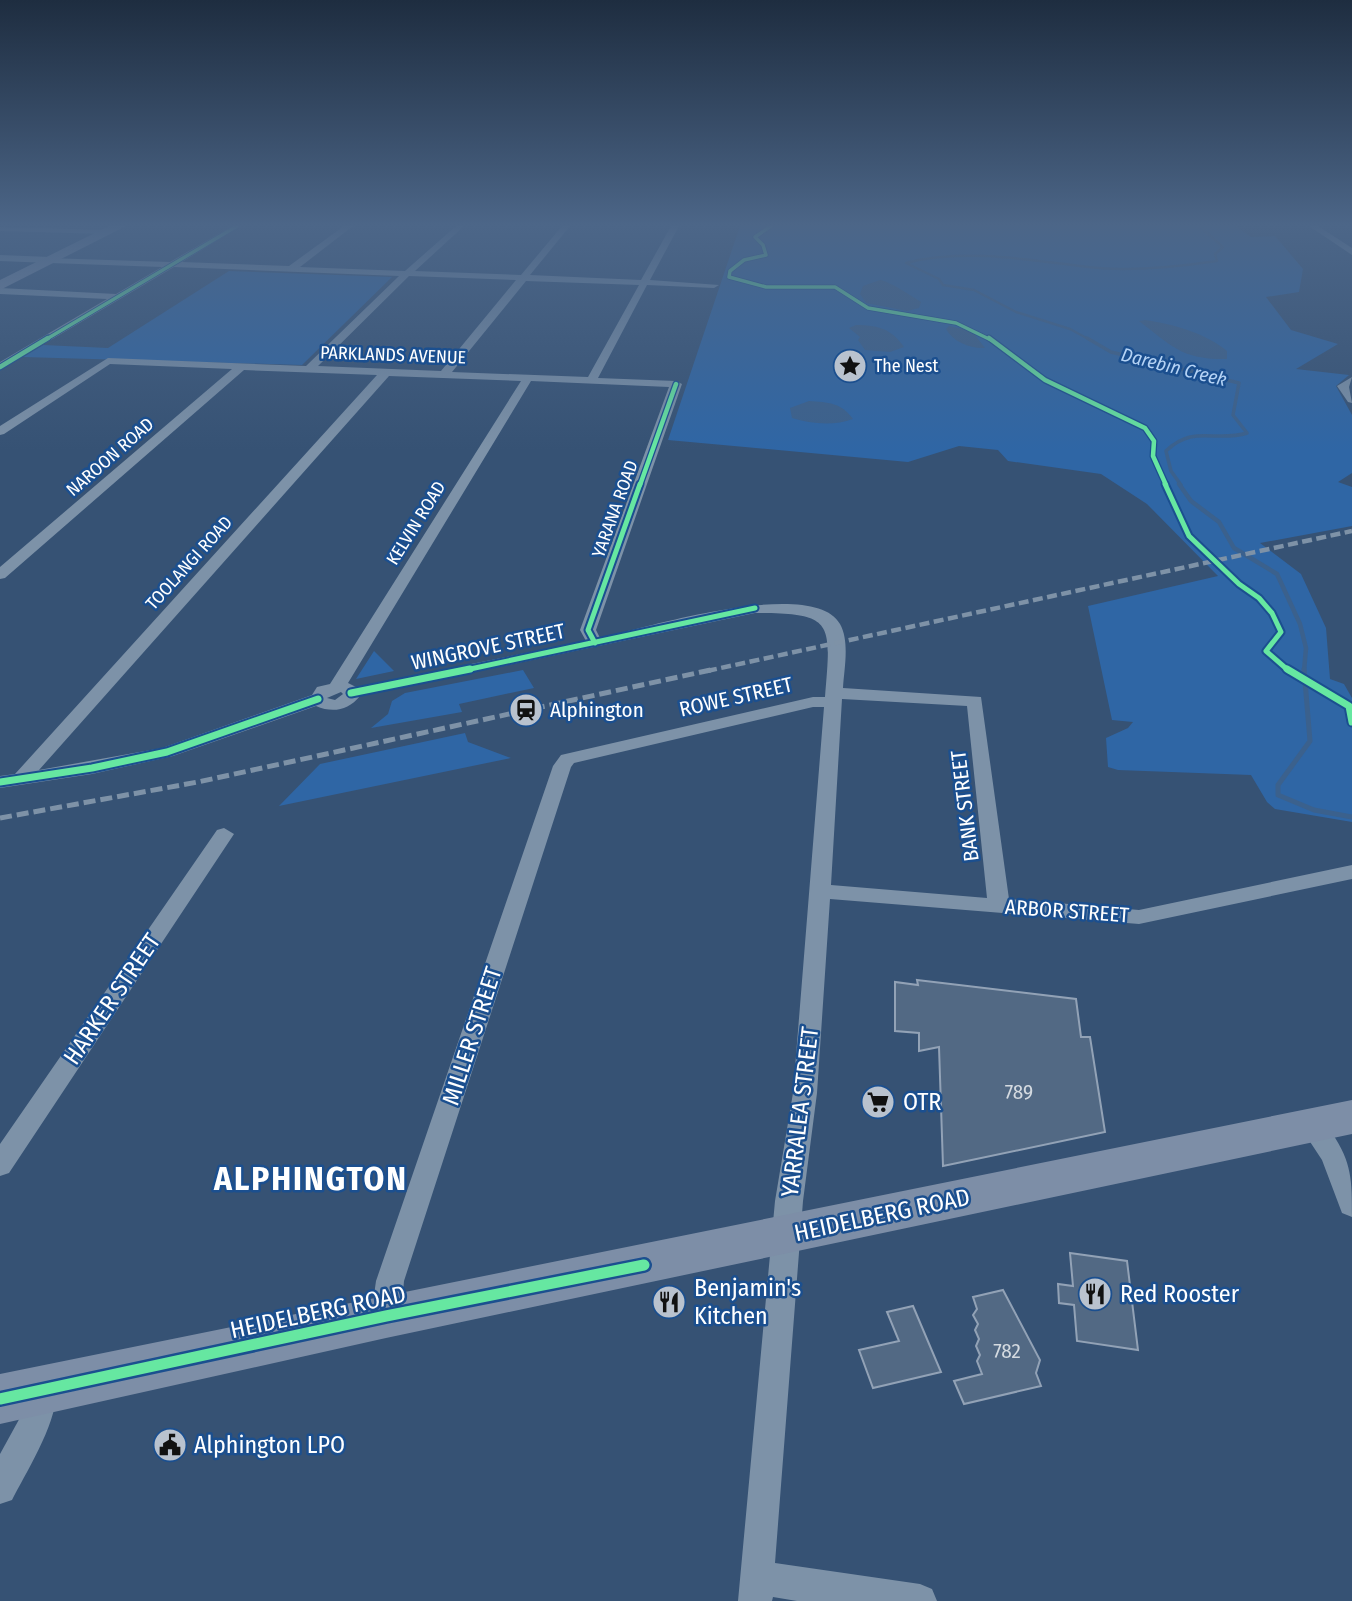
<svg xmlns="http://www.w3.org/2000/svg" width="1352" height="1601" font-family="'Fira Sans Condensed',sans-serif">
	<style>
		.green { fill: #2f66a5 }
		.water { fill: #3b618d }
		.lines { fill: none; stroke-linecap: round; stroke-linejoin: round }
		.stream-far3 { stroke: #3b618d; stroke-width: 2.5 }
		.stream-far2 { stroke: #3b618d; stroke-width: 3.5 }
		.stream-far1 { stroke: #3b618d; stroke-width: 4.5 }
		.stream { stroke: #3b618d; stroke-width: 5 }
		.building { fill: #526984; stroke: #92a2b6; stroke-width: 2 }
		.minor { fill: #7d92a8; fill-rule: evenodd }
		.tertiary { fill: #7d92a8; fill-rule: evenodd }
		.primary { fill: #7d8ea7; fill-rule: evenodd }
		.rail-far1 { stroke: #7e92a7; stroke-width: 4.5; stroke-dasharray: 10 4.5; stroke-linecap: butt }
		.rail { stroke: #7e92a7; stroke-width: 5; stroke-dasharray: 12 5; stroke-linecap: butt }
		.cycleway-far4-casing { stroke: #1b4f8f; stroke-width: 5 }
		.cycleway-far3-casing { stroke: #1b4f8f; stroke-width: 7 }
		.cycleway-far2-casing { stroke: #1b4f8f; stroke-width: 9 }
		.cycleway-far1-casing { stroke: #1b4f8f; stroke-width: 11 }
		.cycleway-casing { stroke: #1b4f8f; stroke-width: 16 }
		.cycleway-far4 { stroke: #66e7a1; stroke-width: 3.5 }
		.cycleway-far3 { stroke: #66e7a1; stroke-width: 4.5 }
		.cycleway-far2 { stroke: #66e7a1; stroke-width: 5 }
		.cycleway-far1 { stroke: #66e7a1; stroke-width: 7 }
		.cycleway { stroke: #66e7a1; stroke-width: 11 }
		.labels { text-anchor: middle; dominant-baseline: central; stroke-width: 5; stroke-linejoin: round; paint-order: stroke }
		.far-street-label { font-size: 18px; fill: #fff; stroke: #1b4f8f }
		.far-poi-label { font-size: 18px; fill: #fff; stroke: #1b4f8f; text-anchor: start }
		.far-water-label { font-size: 19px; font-style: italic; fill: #b5d3f5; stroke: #1b4f8f }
		.street-label { font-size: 21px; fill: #fff; stroke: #1b4f8f }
		.poi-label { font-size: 21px; fill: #fff; stroke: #1b4f8f; text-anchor: start }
		.near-number-label { font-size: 21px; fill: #d4dae0 }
		.near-street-label { font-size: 24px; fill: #fff; stroke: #1b4f8f }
		.near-poi-label { font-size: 24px; fill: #fff; stroke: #1b4f8f; text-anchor: start }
		.near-district-label { font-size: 33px; font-weight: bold; letter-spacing: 2px; fill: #fff; stroke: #1b4f8f }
	</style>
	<rect width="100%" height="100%" fill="#365274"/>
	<!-- green -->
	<path class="green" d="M 740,226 L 1235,226 L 1251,237 L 1275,236 L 1303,269 L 1299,292 L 1266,297 L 1291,330 L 1338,344 L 1296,369 L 1349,375 L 1336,386 L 1352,415 L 1352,473 L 1338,482 L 1352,487 L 1352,526 L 1260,543 L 1301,574 L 1326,628 L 1330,679 L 1344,684 L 1352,698 L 1352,822 L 1275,809 L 1267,802 L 1251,775 L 1118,770 L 1108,767 L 1106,738 L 1128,728 L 1133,722 L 1112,720 L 1088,606 L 1218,576 L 1147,504 L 1101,474 L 1008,461 L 998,450 L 959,446 L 908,462 L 668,440 Z
		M 229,271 L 392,277 L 302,365 L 23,357 L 43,345 L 108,348 Z
		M 374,651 L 394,671 L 356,679 Z
		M 523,670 L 534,688 L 459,704 L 462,712 L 371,728 L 388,714 L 392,701 L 405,693 Z
		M 465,733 L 468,742 L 511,758 L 279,806 L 320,764 Z"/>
	<!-- water -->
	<path class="water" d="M 880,280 C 889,281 910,295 921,302 L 919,308 L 907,311 L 866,303 L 860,294 L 863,286 Z
		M 1145,320 C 1172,324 1206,333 1227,351 L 1227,359 C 1182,360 1172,346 1139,321 Z
		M 856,325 C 878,325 892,329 904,347 L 890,352 L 865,350 L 858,340 L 860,337 L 849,328 Z
		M 949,326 L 972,331 L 985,348 C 971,349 953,342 946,329 Z
		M 809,401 C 828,402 842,403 853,419 C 834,426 811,424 792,418 L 790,408 Z"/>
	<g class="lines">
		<!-- stream-far3 -->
		<path class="stream-far3" d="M 1090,340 L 1070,329 L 1016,312 L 974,290 L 943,285 L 939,279 L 906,263 C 963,248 1030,260 1088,267 C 1129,272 1176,267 1217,261 L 1215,254 L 1223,247 L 1199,226"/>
		<!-- stream-far2 -->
		<path class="stream-far2" d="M 1087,338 L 1111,352 L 1239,383 L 1233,415 L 1247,433 C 1215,443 1194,424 1166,451 L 1171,471 L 1181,485"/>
		<!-- stream-far1 -->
		<path class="stream-far1" d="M 1179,484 L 1191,501 L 1219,522 L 1234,548 L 1277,574 L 1300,624 L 1306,648 L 1304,671"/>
		<!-- stream -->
		<path class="stream" d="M 1304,669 L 1310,741 L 1278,785 L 1278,795 L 1314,810 L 1352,817"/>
	</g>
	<!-- building -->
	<path class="building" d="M 917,980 L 1076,999 L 1081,1037 L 1090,1037 L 1105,1132 L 943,1166 L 939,1047 L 919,1051 L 919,1033 L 895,1031 L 895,982 L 918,985 Z
		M 1070,1253 L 1127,1261 L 1138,1350 L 1077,1341 L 1074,1305 L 1059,1303 L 1058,1284 L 1073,1286 Z
		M 1003,1290 L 1040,1360 L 1036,1373 L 1041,1386 L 964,1404 L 954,1381 L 982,1374 L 977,1361 L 980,1355 L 976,1346 L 979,1339 L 975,1330 L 978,1324 L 973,1315 L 977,1309 L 973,1297 Z
		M 913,1306 L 941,1372 L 873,1388 L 859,1350 L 899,1341 L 887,1312 Z"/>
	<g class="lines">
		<!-- minor -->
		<path class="minor" d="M 232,226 L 241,226 L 182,262 L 289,266 L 344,226 L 353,226 L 300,267 L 405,271 L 456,226 L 464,226 L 415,271 L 521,275 L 562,226 L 570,226 L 530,275 L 641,280 L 671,226 L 679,226 L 650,280 L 719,285 L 714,288 L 647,285 L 598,378 L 676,381 L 682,384 L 596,630 L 600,638 C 644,628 813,576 840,624 C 850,642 844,669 843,688 L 981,697 L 1009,899 L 1139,910 L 1352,865 L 1352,879 L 1139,924 L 830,899 L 817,1093 L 803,1201 L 775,1563 L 920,1584 L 932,1589 L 937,1601 L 797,1601 L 773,1597 L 772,1601 L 738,1601 L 775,1201 L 793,1093 L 824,707 L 813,707 L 574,763 L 571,767 L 404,1281 L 401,1316 L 396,1326 L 386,1329 L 376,1326 L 371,1316 L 376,1281 L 553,766 L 561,755 L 813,697 L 825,697 C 831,622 835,613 755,613 L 360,696 C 348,711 332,713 316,706 L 173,756 L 92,774 L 0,788 L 0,776 L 15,774 L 377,375 L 244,370 L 5,578 L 0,579 L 0,567 L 232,369 L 110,364 L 4,434 L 0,435 L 0,426 L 108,358 L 306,366 L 399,276 L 174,267 L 0,370 L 0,362 L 107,299 L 0,294 L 0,288 L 116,294 L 162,267 L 50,263 L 47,258 L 170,262 ZM 409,276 L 516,280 L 441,371 L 318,366 ZM 526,281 L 639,285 L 588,377 L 452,372 ZM 389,376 L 521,381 L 330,684 L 317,687 L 312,695 L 162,748 L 39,770 ZM 531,381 L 669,387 L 580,630 L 586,641 L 356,687 L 348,683 ZM 341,692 L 343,694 L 335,700 L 327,698 ZM 842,699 L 967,706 L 987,898 L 831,885 Z
			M 1309,226 L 1318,226 L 1352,248 L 1352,255 Z
			M 0,227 L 107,230 L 111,232 L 107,234 L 0,231 Z
			M 1352,377 L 1349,387 L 1352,403 L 1348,402 L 1337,386 Z
			M 224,828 L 234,834 L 9,1173 L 0,1176 L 0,1144 L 217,830 Z
			M 1312,1115 C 1322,1118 1326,1124 1332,1133 C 1352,1163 1352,1180 1352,1217 L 1342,1213 L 1322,1160 L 1299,1125 L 1303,1118 Z
			M 43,1376 L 54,1380 C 66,1410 26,1472 12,1500 L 0,1504 L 0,1454 L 22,1414 L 32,1380 Z"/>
		<!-- tertiary -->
		<path class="tertiary" d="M 0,255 L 50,257 L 56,260 L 50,263 L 0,261 Z"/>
		<!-- primary -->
		<path class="primary" d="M 109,226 L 126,226 L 0,290 L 0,280 Z
			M 1352,1100 L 1352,1134 L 386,1338 L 0,1424 L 0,1374 Z"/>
		<!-- rail-far1 -->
		<path class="rail-far1" d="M 707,671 L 1352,531"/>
		<!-- rail -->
		<path class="rail" d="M 0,818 L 198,782 L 715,669"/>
		<defs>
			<path id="cycleway-far4" d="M 771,226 L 755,237 L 763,245 L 766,255 L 744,260 L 730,271 L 729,277 L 766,287 L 835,287 L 868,308 L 956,323 L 991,340
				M 45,340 L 237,226"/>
			<path id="cycleway-far3" d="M 989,338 L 1045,380 L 1145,428 L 1154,441 L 1153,456 L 1166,485
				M 0,367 L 48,338
				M 640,485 L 676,384"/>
			<path id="cycleway-far2" d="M 1165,484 L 1189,536 L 1239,584 L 1259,598 L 1272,613 L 1281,632 L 1266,651 L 1289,671
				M 595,643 L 588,630 L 640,484
				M 461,671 L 755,608"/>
			<path id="cycleway-far1" d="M 1287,669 L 1349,706 L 1352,722
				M 351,693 L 470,669
				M 0,782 L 92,768 L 167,752 L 318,699"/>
			<path id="cycleway" d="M 0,1399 L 386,1316 L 644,1265"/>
		</defs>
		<!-- cycleway-far4 casing -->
		<use href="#cycleway-far4" class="cycleway-far4-casing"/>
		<!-- cycleway-far3 casing -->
		<use href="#cycleway-far3" class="cycleway-far3-casing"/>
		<!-- cycleway-far2 casing -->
		<use href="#cycleway-far2" class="cycleway-far2-casing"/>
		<!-- cycleway-far1 casing -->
		<use href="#cycleway-far1" class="cycleway-far1-casing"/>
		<!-- cycleway casing -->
		<use href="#cycleway" class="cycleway-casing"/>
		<!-- cycleway-far4 -->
		<use href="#cycleway-far4" class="cycleway-far4"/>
		<!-- cycleway-far3 -->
		<use href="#cycleway-far3" class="cycleway-far3"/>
		<!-- cycleway-far2 -->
		<use href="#cycleway-far2" class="cycleway-far2"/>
		<!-- cycleway-far1 -->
		<use href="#cycleway-far1" class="cycleway-far1"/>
		<!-- cycleway -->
		<use href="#cycleway" class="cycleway"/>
	</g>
	<!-- sky -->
	<linearGradient id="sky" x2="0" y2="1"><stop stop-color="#1e2d40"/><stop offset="0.5" stop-color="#4c6688"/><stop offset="1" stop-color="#4c6688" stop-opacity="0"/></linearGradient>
	<rect width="1352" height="450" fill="url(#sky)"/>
	<!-- icons -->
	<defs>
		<symbol id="sight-disc" viewBox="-11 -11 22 22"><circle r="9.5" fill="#b9c2ce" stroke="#1b4f8f"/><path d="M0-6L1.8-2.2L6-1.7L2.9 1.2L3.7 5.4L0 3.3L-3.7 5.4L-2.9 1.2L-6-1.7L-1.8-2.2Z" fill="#111"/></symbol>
		<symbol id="station-disc" viewBox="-11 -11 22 22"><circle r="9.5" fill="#b9c2ce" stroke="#1b4f8f"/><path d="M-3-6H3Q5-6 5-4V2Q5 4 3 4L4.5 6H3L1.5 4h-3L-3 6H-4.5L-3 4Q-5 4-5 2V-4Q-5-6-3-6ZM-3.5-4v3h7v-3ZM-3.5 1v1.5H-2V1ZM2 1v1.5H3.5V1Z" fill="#111"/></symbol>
		<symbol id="supermarket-disc" viewBox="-11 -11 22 22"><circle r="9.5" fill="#b9c2ce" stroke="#1b4f8f"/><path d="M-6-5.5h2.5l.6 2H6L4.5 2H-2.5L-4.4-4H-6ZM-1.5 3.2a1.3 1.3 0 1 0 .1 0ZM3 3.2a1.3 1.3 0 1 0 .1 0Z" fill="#111"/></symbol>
		<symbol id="restaurant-disc" viewBox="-11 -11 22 22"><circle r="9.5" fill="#b9c2ce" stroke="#1b4f8f"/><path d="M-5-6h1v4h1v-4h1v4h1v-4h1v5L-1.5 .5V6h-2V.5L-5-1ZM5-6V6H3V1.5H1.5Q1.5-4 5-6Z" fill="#111"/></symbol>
		<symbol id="civic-disc" viewBox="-11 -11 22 22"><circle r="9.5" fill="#b9c2ce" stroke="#1b4f8f"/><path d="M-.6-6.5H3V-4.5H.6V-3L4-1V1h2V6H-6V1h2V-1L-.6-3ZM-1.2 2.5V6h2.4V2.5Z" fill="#111"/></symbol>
	</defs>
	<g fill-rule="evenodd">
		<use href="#sight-disc" x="831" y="347" width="38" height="38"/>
		<use href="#station-disc" x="507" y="691" width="38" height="38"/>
		<use href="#supermarket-disc" x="859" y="1083" width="38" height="38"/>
		<use href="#restaurant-disc" x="1076" y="1275" width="38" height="38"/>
		<use href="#restaurant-disc" x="650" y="1283" width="38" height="38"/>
		<use href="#civic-disc" x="151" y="1426" width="38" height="38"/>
	</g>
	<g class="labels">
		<!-- far-street labels -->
		<g class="far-street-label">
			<text transform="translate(393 355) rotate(2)">PARKLANDS AVENUE</text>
			<text transform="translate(110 457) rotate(-41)">NAROON ROAD</text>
			<text transform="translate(615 509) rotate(-70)">YARANA ROAD</text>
			<text transform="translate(416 523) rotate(-58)">KELVIN ROAD</text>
			<text transform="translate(189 563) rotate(-48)">TOOLANGI ROAD</text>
		</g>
		<!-- far-poi labels -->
		<g class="far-poi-label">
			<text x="874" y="366">The Nest</text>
		</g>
		<!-- far-water labels -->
		<g class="far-water-label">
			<text transform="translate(1174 367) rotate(14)">Darebin Creek</text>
		</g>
		<!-- street labels -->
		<g class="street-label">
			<text transform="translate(488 647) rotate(-12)">WINGROVE STREET</text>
			<text transform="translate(736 697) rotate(-13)">ROWE STREET</text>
			<text transform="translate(965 806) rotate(-97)">BANK STREET</text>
			<text transform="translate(1067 911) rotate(4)">ARBOR STREET</text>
		</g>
		<!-- poi labels -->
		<g class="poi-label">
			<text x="550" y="710">Alphington</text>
		</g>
		<!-- near-number labels -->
		<g class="near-number-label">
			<text x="1019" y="1092">789</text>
			<text x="1007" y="1351">782</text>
		</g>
		<!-- near-street labels -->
		<g class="near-street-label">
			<text transform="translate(112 999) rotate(-56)">HARKER STREET</text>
			<text transform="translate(472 1036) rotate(-72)">MILLER STREET</text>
			<text transform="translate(800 1112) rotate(-83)">YARRALEA STREET</text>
			<text transform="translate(882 1215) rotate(-12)">HEIDELBERG ROAD</text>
			<text transform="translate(318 1312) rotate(-12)">HEIDELBERG ROAD</text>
		</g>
		<!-- near-poi labels -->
		<g class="near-poi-label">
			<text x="903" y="1102">OTR</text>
			<text x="694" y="1288">Benjamin's<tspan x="694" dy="28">Kitchen</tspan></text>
			<text x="1120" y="1294">Red Rooster</text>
			<text x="194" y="1445">Alphington LPO</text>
		</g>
		<!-- near-district labels -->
		<g class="near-district-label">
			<text x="311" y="1179">ALPHINGTON</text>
		</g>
	</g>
</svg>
